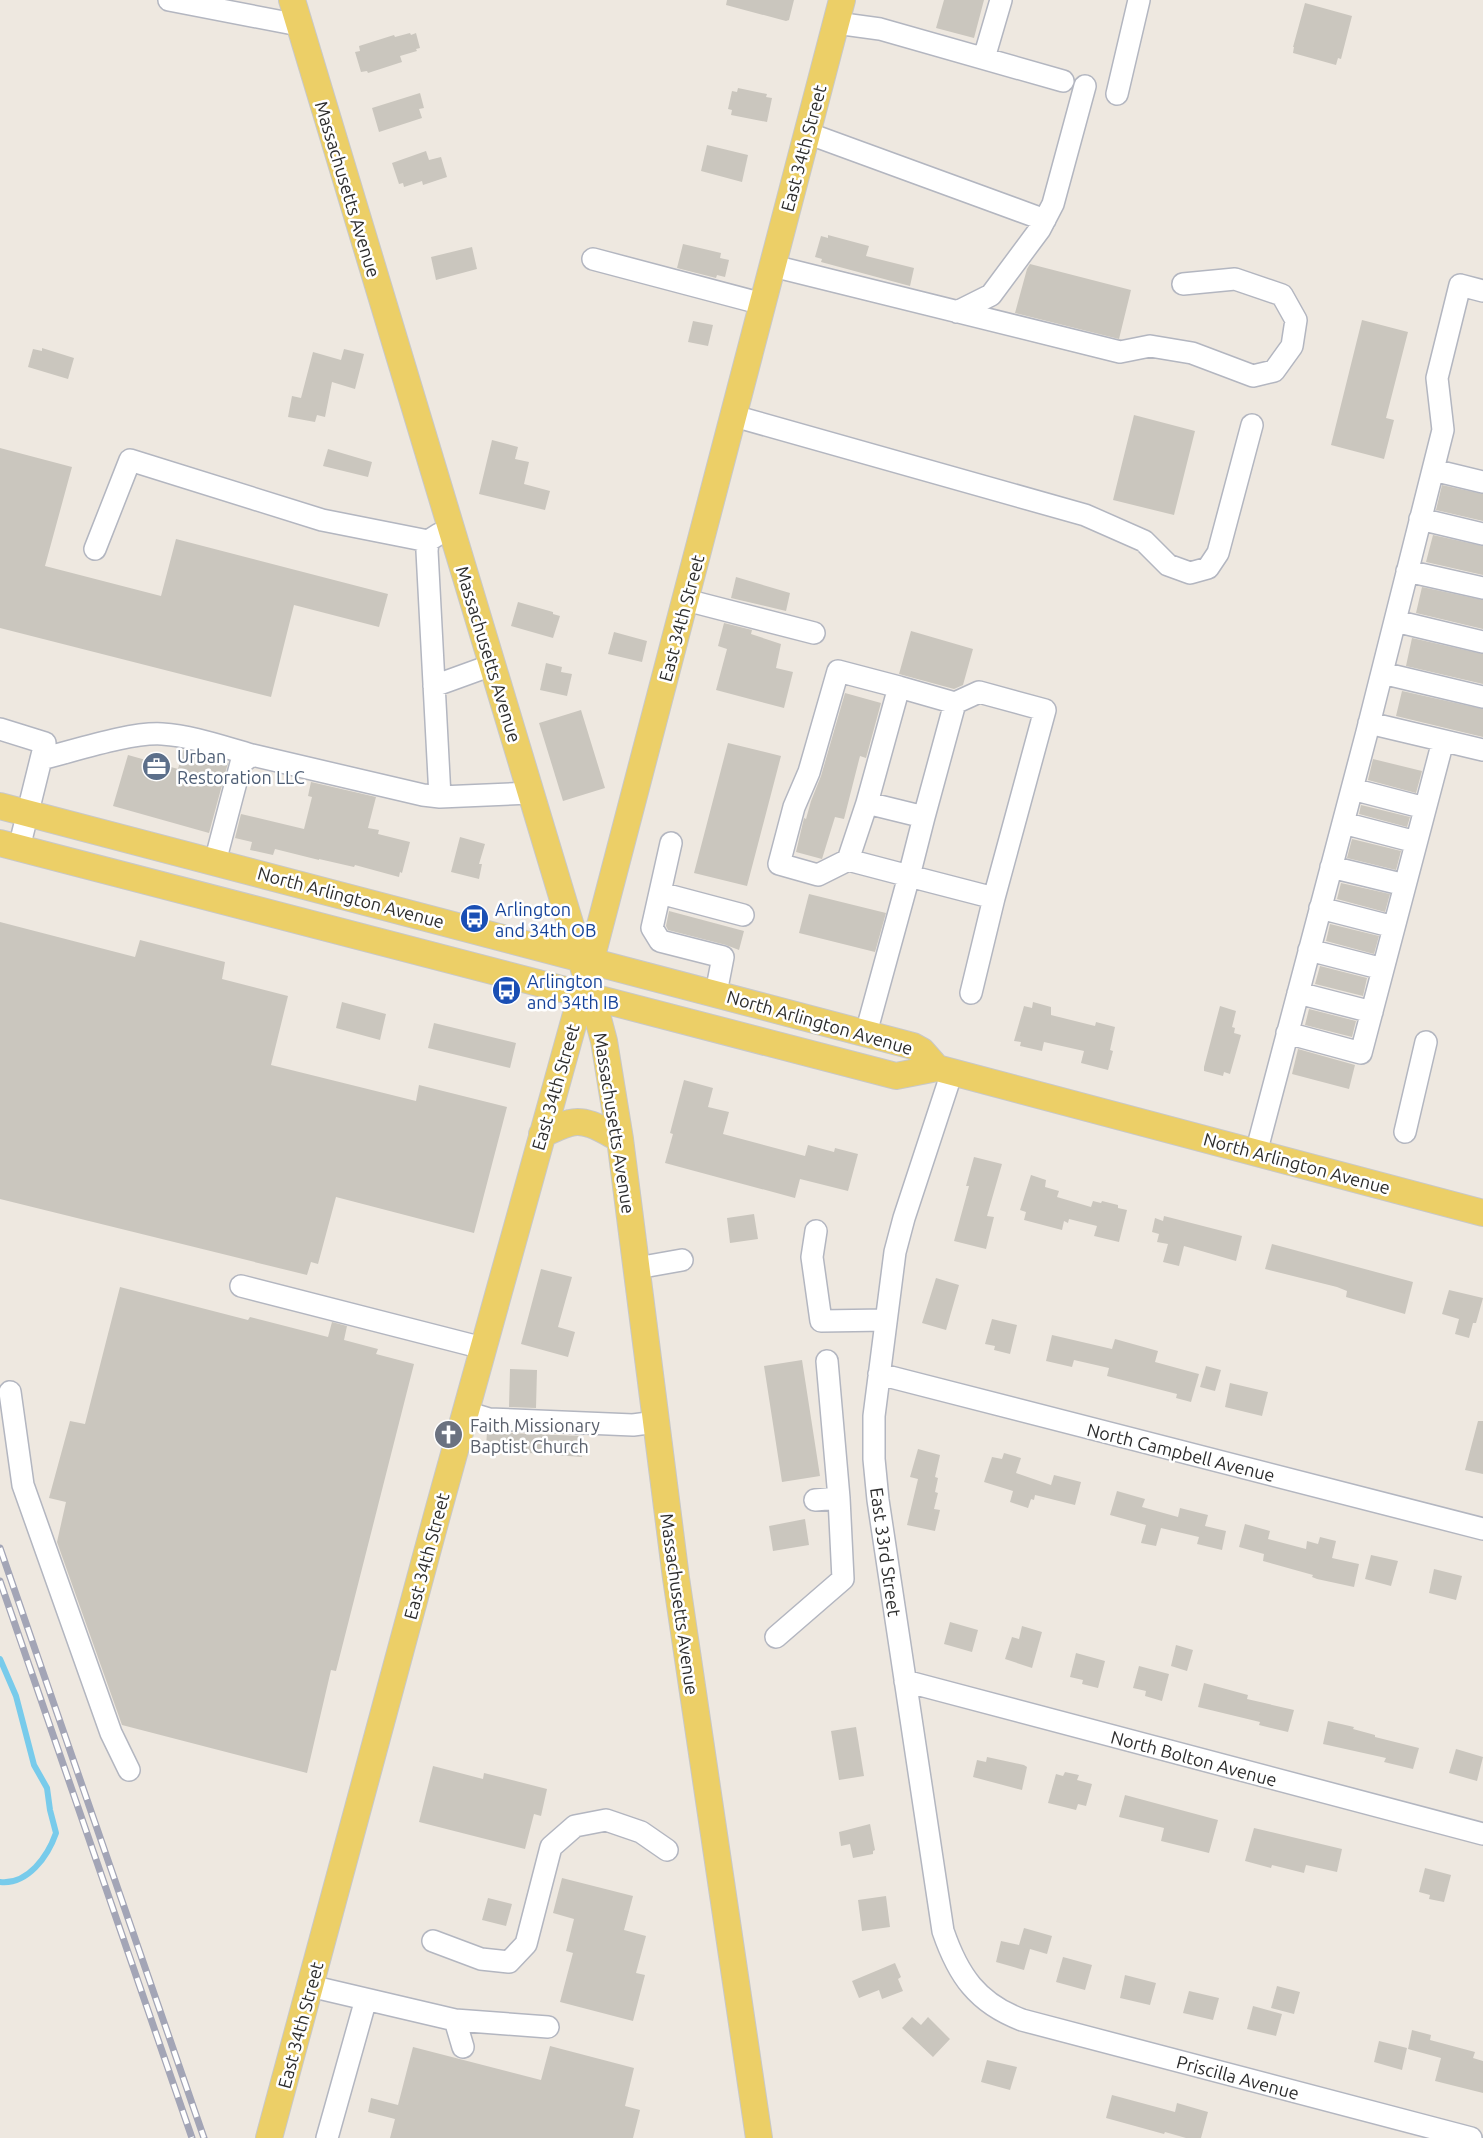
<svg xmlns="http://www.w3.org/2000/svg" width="1483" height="2138" font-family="Ubuntu,sans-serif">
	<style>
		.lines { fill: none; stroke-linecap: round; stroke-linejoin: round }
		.stream { stroke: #78cbeb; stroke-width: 6 }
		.building { fill: #cac6be }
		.minor-casing { stroke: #b3b6c0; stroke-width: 24 }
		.major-casing { stroke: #c8c8c8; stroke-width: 28 }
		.minor { stroke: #fff; stroke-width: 21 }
		.major { stroke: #eccf67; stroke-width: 26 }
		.rail-casing { stroke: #a3a5b6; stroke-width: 7 }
		.rail { stroke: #fff; stroke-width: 4.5; stroke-dasharray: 14; stroke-linecap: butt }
		.labels { text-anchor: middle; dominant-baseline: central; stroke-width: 5; stroke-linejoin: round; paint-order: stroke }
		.street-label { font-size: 18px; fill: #2d2d2d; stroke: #fff }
		.service-label { font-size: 18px; fill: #4e5e75; stroke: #fff; text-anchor: start }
		.transit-label { font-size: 18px; fill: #164399; stroke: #fff; text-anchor: start }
		.worship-label { font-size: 18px; fill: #5b616d; stroke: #fff; text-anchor: start }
	</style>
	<rect width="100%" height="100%" fill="#eee8e0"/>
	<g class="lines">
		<!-- stream -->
		<path class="stream" d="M 0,1659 L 16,1696 L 34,1765 L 47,1788 L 50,1810 L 56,1833 C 48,1856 28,1885 0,1882"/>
	</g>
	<!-- building -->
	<path class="building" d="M 727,0 L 794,0 L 789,20 L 786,21 L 726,5 Z
		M 944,0 L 984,0 L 974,38 L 936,28 Z
		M 1305,3 L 1352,16 L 1341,59 L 1338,58 L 1336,65 L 1293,53 L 1294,47 L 1293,47 Z
		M 410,33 L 411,35 L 416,33 L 420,48 L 416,49 L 417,51 L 400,56 L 402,62 L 368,73 L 367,71 L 361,72 L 355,52 L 360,51 L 359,46 L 394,35 L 395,37 Z
		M 738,88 L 767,94 L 766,97 L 772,98 L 767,122 L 731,115 L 732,110 L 728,109 L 732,91 L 737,92 Z
		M 420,93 L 424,108 L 419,109 L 422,118 L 379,132 L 372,108 Z
		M 707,145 L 748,155 L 742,182 L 701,171 Z
		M 426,151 L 429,160 L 441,157 L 447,177 L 423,185 L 422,181 L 404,187 L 403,183 L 399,184 L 392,163 Z
		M 828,235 L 869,246 L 866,256 L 914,268 L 910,286 L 821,262 L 822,259 L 815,257 L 821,236 L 828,238 Z
		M 683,244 L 721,253 L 720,258 L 729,260 L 725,277 L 717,275 L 716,278 L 677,268 Z
		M 472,247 L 477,269 L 436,280 L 431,257 Z
		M 1030,264 L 1131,290 L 1119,339 L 1015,313 L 1027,269 Z
		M 1362,320 L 1408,332 L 1386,418 L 1394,420 L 1384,459 L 1331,445 Z
		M 693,321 L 713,325 L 708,346 L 688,342 Z
		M 42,348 L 74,358 L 68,379 L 28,367 L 33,349 L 42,351 Z
		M 344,349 L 364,354 L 355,389 L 332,382 L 325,417 L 317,415 L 315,422 L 288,417 L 292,396 L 301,398 L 313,352 L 341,360 Z
		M 1134,415 L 1195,431 L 1174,515 L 1113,500 Z
		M 492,440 L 518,447 L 515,459 L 529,462 L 524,484 L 550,491 L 545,510 L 479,494 Z
		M 0,448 L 72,467 L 45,566 L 161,596 L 176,539 L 388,594 L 379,627 L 294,605 L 271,697 L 0,628 Z
		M 328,449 L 372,462 L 368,477 L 323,466 Z
		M 1442,485 L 1483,494 L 1483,521 L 1436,510 Z
		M 1433,535 L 1483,546 L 1483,575 L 1426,562 Z
		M 736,577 L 790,593 L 786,611 L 731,598 Z
		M 1422,587 L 1483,600 L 1483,629 L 1416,613 Z
		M 518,602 L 553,612 L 553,614 L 560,616 L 553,638 L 511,626 Z
		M 724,623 L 752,630 L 751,634 L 781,644 L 776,668 L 793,672 L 784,708 L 716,690 L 727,649 L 718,646 Z
		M 911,631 L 973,649 L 963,685 L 954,689 L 899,674 Z
		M 614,632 L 647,641 L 642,662 L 608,654 Z
		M 1412,638 L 1483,654 L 1483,684 L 1406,666 Z
		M 546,663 L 562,667 L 561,672 L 572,674 L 567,696 L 540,690 Z
		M 1402,691 L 1483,709 L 1483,737 L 1396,716 Z
		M 845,693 L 881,703 L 866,758 L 860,756 L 844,819 L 835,817 L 822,859 L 796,852 L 804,818 L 806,819 L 811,801 L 821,776 Z
		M 581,710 L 605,788 L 563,801 L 539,723 Z
		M 728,743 L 781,756 L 747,886 L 694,873 Z
		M 183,750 L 228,763 L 209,833 L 113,806 L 128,755 L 178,769 Z
		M 1373,759 L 1422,771 L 1416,793 L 1368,780 Z
		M 311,782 L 376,797 L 368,828 L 379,830 L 378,834 L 410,842 L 402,873 L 400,872 L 399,877 L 355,865 L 354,867 L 319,859 L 319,860 L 275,849 L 273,855 L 250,850 L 252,842 L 235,838 L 241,814 L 304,829 L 312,797 L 308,796 Z
		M 1361,805 L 1410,817 L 1407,827 L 1359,814 Z
		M 460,837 L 485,844 L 479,864 L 482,864 L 479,879 L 451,872 Z
		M 1352,839 L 1401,851 L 1396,870 L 1347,858 Z
		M 1341,883 L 1390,894 L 1385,912 L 1337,899 Z
		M 809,894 L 886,913 L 875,952 L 799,933 Z
		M 669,911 L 744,931 L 739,950 L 726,945 L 668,930 L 666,926 Z
		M 0,922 L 135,957 L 140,940 L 225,962 L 222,979 L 288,996 L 271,1065 L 416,1101 L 419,1085 L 507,1107 L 474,1233 L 336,1197 L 318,1264 L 311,1262 L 307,1275 L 0,1199 Z
		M 1330,924 L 1379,936 L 1374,954 L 1326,941 Z
		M 1320,966 L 1367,978 L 1363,996 L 1315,984 Z
		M 342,1002 L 386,1014 L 380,1040 L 336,1028 Z
		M 1033,1002 L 1051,1007 L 1051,1015 L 1095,1026 L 1096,1022 L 1115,1027 L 1110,1050 L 1113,1051 L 1108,1070 L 1081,1063 L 1084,1051 L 1044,1042 L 1042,1051 L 1020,1046 L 1021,1042 L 1014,1041 L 1024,1006 L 1032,1008 Z
		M 1220,1006 L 1236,1011 L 1232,1027 L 1235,1028 L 1234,1033 L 1241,1035 L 1230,1074 L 1224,1072 L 1223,1076 L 1204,1071 L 1204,1067 Z
		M 1309,1009 L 1356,1021 L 1352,1037 L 1305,1025 Z
		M 434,1023 L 516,1043 L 510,1068 L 428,1048 Z
		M 1298,1049 L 1355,1065 L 1349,1089 L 1292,1074 Z
		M 684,1080 L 713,1088 L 708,1107 L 729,1112 L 723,1134 L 805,1156 L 808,1145 L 834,1152 L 835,1148 L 858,1154 L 848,1191 L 800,1179 L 795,1198 L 665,1163 L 673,1134 L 670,1133 Z
		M 974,1157 L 1002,1164 L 987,1216 L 994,1217 L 986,1249 L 954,1241 L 969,1186 L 966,1186 Z
		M 1031,1175 L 1046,1180 L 1045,1187 L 1059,1191 L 1057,1197 L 1091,1207 L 1093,1201 L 1101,1203 L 1102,1201 L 1118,1205 L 1118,1208 L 1127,1210 L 1119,1242 L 1094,1236 L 1097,1226 L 1069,1219 L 1068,1223 L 1064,1221 L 1062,1230 L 1024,1220 L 1026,1212 L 1020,1210 Z
		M 754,1214 L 758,1239 L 730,1243 L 727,1218 Z
		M 1164,1216 L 1242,1236 L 1236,1261 L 1184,1246 L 1179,1266 L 1163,1262 L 1168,1244 L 1157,1242 L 1159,1234 L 1152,1232 L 1155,1218 L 1163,1221 Z
		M 1272,1244 L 1413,1282 L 1405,1314 L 1346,1297 L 1347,1291 L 1337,1287 L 1265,1269 Z
		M 541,1269 L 572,1277 L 558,1327 L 575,1332 L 568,1357 L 521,1344 Z
		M 936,1278 L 959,1285 L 946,1330 L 922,1323 Z
		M 120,1287 L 248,1320 L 250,1317 L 328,1337 L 332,1322 L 347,1326 L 344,1340 L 378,1349 L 376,1354 L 414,1364 L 336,1671 L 331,1670 L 307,1773 L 122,1725 L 57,1542 L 66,1502 L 49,1498 L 70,1421 L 85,1424 Z
		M 1449,1290 L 1483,1298 L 1476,1323 L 1473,1323 L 1469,1338 L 1455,1334 L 1459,1319 L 1442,1314 Z
		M 992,1319 L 1017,1325 L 1010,1354 L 994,1350 L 995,1346 L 985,1344 Z
		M 1052,1335 L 1112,1349 L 1115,1339 L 1158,1351 L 1155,1362 L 1199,1374 L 1191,1402 L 1176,1398 L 1177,1394 L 1107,1376 L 1109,1368 L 1074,1360 L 1072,1367 L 1046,1361 Z
		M 802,1360 L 820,1476 L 782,1482 L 764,1366 Z
		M 1206,1366 L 1221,1370 L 1215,1391 L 1200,1387 Z
		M 510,1369 L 537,1370 L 536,1408 L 509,1407 Z
		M 1230,1383 L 1268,1392 L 1262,1416 L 1225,1407 Z
		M 1478,1421 L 1483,1421 L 1483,1474 L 1465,1470 Z
		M 487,1432 L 583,1436 L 582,1457 L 529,1453 L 529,1450 L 486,1447 Z
		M 918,1449 L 940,1455 L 935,1477 L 938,1478 L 935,1492 L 938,1493 L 934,1509 L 940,1510 L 935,1531 L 907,1525 L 918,1479 L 910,1477 Z
		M 1004,1453 L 1021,1458 L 1016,1473 L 1051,1485 L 1054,1475 L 1081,1482 L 1075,1505 L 1035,1495 L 1034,1500 L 1031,1499 L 1028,1508 L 1010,1502 L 1013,1491 L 984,1482 L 992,1457 L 1002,1459 Z
		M 1117,1491 L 1145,1499 L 1142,1507 L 1178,1517 L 1180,1508 L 1208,1515 L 1205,1526 L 1226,1531 L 1222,1550 L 1197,1544 L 1199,1537 L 1161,1528 L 1156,1546 L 1141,1543 L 1146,1525 L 1110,1515 Z
		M 805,1519 L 809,1545 L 773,1551 L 769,1526 Z
		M 1245,1524 L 1270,1531 L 1268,1539 L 1306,1549 L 1307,1541 L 1318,1544 L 1320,1537 L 1336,1541 L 1332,1558 L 1359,1564 L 1354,1587 L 1317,1579 L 1312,1577 L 1313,1575 L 1263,1561 L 1264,1554 L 1239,1547 Z
		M 1371,1555 L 1398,1561 L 1391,1586 L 1365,1579 Z
		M 1434,1569 L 1462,1576 L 1456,1600 L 1429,1593 Z
		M 950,1622 L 978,1630 L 972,1652 L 944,1644 Z
		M 1022,1626 L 1042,1632 L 1032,1668 L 1005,1659 L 1012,1637 L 1019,1639 Z
		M 1176,1645 L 1193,1650 L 1187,1671 L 1171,1666 Z
		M 1076,1653 L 1105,1661 L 1098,1688 L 1082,1684 L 1083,1680 L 1070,1677 Z
		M 1139,1666 L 1169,1674 L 1162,1701 L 1145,1696 L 1146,1691 L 1133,1688 Z
		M 1204,1683 L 1248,1695 L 1247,1699 L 1294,1710 L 1288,1732 L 1259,1725 L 1260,1722 L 1198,1707 Z
		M 1328,1721 L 1354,1727 L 1353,1729 L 1375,1735 L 1375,1737 L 1419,1748 L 1413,1769 L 1384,1762 L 1386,1758 L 1323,1744 Z
		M 856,1727 L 864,1776 L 839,1780 L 831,1731 Z
		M 1456,1749 L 1483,1757 L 1477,1781 L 1449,1773 Z
		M 987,1757 L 1024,1765 L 1027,1767 L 1022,1790 L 973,1777 L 977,1760 L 986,1762 Z
		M 433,1766 L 483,1779 L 484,1773 L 547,1789 L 541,1816 L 534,1814 L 525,1849 L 419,1822 Z
		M 1065,1772 L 1079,1775 L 1077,1780 L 1092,1784 L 1086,1806 L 1078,1804 L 1076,1810 L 1048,1803 L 1056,1774 L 1063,1776 Z
		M 1125,1795 L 1218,1820 L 1209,1853 L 1161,1841 L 1164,1828 L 1119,1817 Z
		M 870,1824 L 875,1850 L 873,1851 L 873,1854 L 853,1858 L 850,1844 L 841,1846 L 839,1832 Z
		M 1254,1828 L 1342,1849 L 1337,1872 L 1306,1865 L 1304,1873 L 1272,1865 L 1271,1868 L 1245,1861 Z
		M 1425,1868 L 1451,1875 L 1444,1902 L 1429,1899 L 1430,1895 L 1419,1892 Z
		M 562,1878 L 633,1896 L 624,1930 L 646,1936 L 636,1973 L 645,1975 L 633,2021 L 560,2002 L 573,1953 L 566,1951 L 574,1919 L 553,1913 Z
		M 886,1896 L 890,1927 L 862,1931 L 858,1900 Z
		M 488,1898 L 512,1904 L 506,1926 L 482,1920 Z
		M 1024,1928 L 1052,1936 L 1047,1954 L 1030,1949 L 1024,1970 L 996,1962 L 1001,1941 L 1019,1945 Z
		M 1063,1957 L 1092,1965 L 1085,1990 L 1056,1982 Z
		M 895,1963 L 901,1977 L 898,1979 L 903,1991 L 882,1999 L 879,1990 L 859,1998 L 852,1981 Z
		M 1125,1975 L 1156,1983 L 1150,2005 L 1120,1998 Z
		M 1277,1986 L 1300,1992 L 1294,2014 L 1271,2008 Z
		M 1189,1991 L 1219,1998 L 1213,2020 L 1183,2013 Z
		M 1253,2006 L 1282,2014 L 1276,2036 L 1247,2029 Z
		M 912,2017 L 921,2025 L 928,2017 L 950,2039 L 933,2057 L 902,2028 Z
		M 1412,2030 L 1431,2035 L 1430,2040 L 1475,2052 L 1473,2058 L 1483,2061 L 1483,2093 L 1435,2081 L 1441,2058 L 1408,2049 Z
		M 1379,2041 L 1407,2048 L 1402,2070 L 1374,2062 Z
		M 550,2046 L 634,2068 L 625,2106 L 640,2110 L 633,2138 L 390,2138 L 395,2119 L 368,2112 L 371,2098 L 398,2105 L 413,2047 L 541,2080 Z
		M 987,2060 L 1017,2067 L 1010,2090 L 981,2082 Z
		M 1112,2095 L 1175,2112 L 1177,2103 L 1208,2112 L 1201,2138 L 1186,2138 L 1165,2132 L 1164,2134 L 1106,2118 Z"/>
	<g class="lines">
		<defs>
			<path id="minor" d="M 169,0 L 299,25
				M 836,23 L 880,29 L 1063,81
				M 984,58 L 1001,0
				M 1117,94 L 1139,0
				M 807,133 L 1045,220
				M 593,259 L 763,304
				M 773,266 L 1120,352 L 1150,346 L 1192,353 L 1253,376 L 1274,371 L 1292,346 L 1296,320 L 1282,295 L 1235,279 L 1183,284
				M 957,312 L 991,295 L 1040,229 L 1053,204 L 1085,86
				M 734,416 L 1085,515 L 1144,541 L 1168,565 L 1190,573 L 1208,568 L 1218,553 L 1252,425
				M 1433,470 L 1483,482
				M 1420,519 L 1483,534
				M 439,534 L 428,541 L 427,551 L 440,797
				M 95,549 L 130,460 L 322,520 L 428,541
				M 1407,571 L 1483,588
				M 686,600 L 814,633
				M 1395,621 L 1483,642
				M 1382,673 L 1483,697
				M 434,686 L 492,665
				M 1369,723 L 1483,750
				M 0,729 L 45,743 L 19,848
				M 41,759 C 74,751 130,732 162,734 C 193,736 223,747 252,755
				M 1352,789 L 1425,808
				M 867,803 L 899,687 L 955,703
				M 924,817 L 955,703 L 979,692 L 1045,710 L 994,898
				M 1343,823 L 1416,842
				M 671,843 L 652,928 L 660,941 L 723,957 L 716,993
				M 848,860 L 818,875 L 779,864 L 794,807 L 809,772 L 838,671 L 899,687
				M 215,862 L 241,763 L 252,755 L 423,795 L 440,797 L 531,793
				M 1331,867 L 1405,885
				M 660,893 L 743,915
				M 1320,908 L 1394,927
				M 1309,950 L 1383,969
				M 1298,993 L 1372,1012
				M 866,1033 L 909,876 L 848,860 L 867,803 L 924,817 L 909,876 L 994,898 L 971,993
				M 1287,1033 L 1361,1053 L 1443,741
				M 952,1072 L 904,1218 L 895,1252 L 874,1416 L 874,1459 L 878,1500 L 943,1931 C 958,1975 977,2003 1022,2020 L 1471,2138
				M 1405,1132 L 1426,1042
				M 1256,1153 L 1367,732 L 1443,430 L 1437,378 L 1460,285 L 1483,291
				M 816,1231 L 812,1257 L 821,1321 L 886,1320
				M 637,1268 L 682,1260
				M 241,1286 L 483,1348
				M 879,1374 L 1483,1529
				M 10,1392 L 23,1485 L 111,1733 L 129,1770
				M 466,1412 L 489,1419 L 633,1425 L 656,1422
				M 815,1500 L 839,1498 L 827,1361
				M 776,1637 L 843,1579 L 839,1498
				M 905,1681 L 1483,1834
				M 433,1941 L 481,1959 L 509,1962 L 526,1944 L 551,1847 L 575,1826 L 606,1820 L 641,1832 L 667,1850
				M 310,1986 L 455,2020 L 463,2047
				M 455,2020 L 548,2027
				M 327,2138 L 366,1999"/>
			<path id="major" d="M 292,0 L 592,996 L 604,1041 L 620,1139 L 676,1578 L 759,2138
				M 0,806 L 913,1046 L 922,1051 L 937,1068
				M 0,843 L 896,1076 L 937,1068 L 1483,1213
				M 542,1134 C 551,1131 561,1125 570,1123 C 587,1118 606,1132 620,1139
				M 269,2138 L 439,1508 L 591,960 L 842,0"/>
		</defs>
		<!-- minor casing -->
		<use href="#minor" class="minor-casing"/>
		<!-- major casing -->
		<use href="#major" class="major-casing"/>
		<!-- minor -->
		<use href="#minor" class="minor"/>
		<!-- major -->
		<use href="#major" class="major"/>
		<defs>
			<path id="rail" d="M 0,1548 L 204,2138
				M 0,1581 L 192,2138"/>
		</defs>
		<!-- rail casing -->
		<use href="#rail" class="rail-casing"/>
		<!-- rail -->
		<use href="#rail" class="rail"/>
	</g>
	<!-- icons -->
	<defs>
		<symbol id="office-disc" viewBox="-11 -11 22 22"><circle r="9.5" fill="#5c6f8a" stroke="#fff"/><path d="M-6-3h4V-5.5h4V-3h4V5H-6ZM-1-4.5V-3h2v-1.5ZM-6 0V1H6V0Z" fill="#fff"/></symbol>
		<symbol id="bus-disc" viewBox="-11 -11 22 22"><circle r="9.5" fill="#1a4fb4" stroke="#fff"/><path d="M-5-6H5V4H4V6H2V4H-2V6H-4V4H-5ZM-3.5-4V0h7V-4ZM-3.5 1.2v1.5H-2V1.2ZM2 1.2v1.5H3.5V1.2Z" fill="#fff"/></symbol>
		<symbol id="church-disc" viewBox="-11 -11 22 22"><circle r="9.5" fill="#6b7280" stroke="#fff"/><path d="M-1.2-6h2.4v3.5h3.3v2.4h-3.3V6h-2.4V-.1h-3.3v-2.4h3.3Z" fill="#fff"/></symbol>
	</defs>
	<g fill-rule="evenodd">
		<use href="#office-disc" x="140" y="750" width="33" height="33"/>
		<use href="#bus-disc" x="458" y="902" width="33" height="33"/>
		<use href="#bus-disc" x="490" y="974" width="33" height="33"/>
		<use href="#church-disc" x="432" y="1418" width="33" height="33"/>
	</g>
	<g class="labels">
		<!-- street labels -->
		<g class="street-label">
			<text transform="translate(803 148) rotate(-75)">East 34th Street</text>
			<text transform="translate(348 189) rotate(73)">Massachusetts Avenue</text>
			<text transform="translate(681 618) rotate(-75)">East 34th Street</text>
			<text transform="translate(489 654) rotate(73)">Massachusetts Avenue</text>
			<text transform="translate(351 897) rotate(15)">North Arlington Avenue</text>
			<text transform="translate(820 1022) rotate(16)">North Arlington Avenue</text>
			<text transform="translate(555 1087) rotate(-74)">East 34th Street</text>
			<text transform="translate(615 1123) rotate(81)">Massachusetts Avenue</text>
			<text transform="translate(1297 1163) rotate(15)">North Arlington Avenue</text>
			<text transform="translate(1181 1452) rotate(14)">North Campbell Avenue</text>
			<text transform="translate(886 1552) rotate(82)">East 33rd Street</text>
			<text transform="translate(426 1556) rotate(-75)">East 34th Street</text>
			<text transform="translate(680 1604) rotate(82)">Massachusetts Avenue</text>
			<text transform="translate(1194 1758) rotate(15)">North Bolton Avenue</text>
			<text transform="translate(300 2025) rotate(-75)">East 34th Street</text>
			<text transform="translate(1238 2077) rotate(15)">Priscilla Avenue</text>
		</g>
		<!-- service labels -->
		<g class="service-label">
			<text x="177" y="756">Urban<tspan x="177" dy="21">Restoration LLC</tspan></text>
		</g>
		<!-- transit labels -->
		<g class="transit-label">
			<text x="495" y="909">Arlington<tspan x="495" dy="21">and 34th OB</tspan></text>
			<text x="527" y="981">Arlington<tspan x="527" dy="21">and 34th IB</tspan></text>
		</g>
		<!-- worship labels -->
		<g class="worship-label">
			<text x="470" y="1425">Faith Missionary<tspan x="470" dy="21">Baptist Church</tspan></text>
		</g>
	</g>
</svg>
